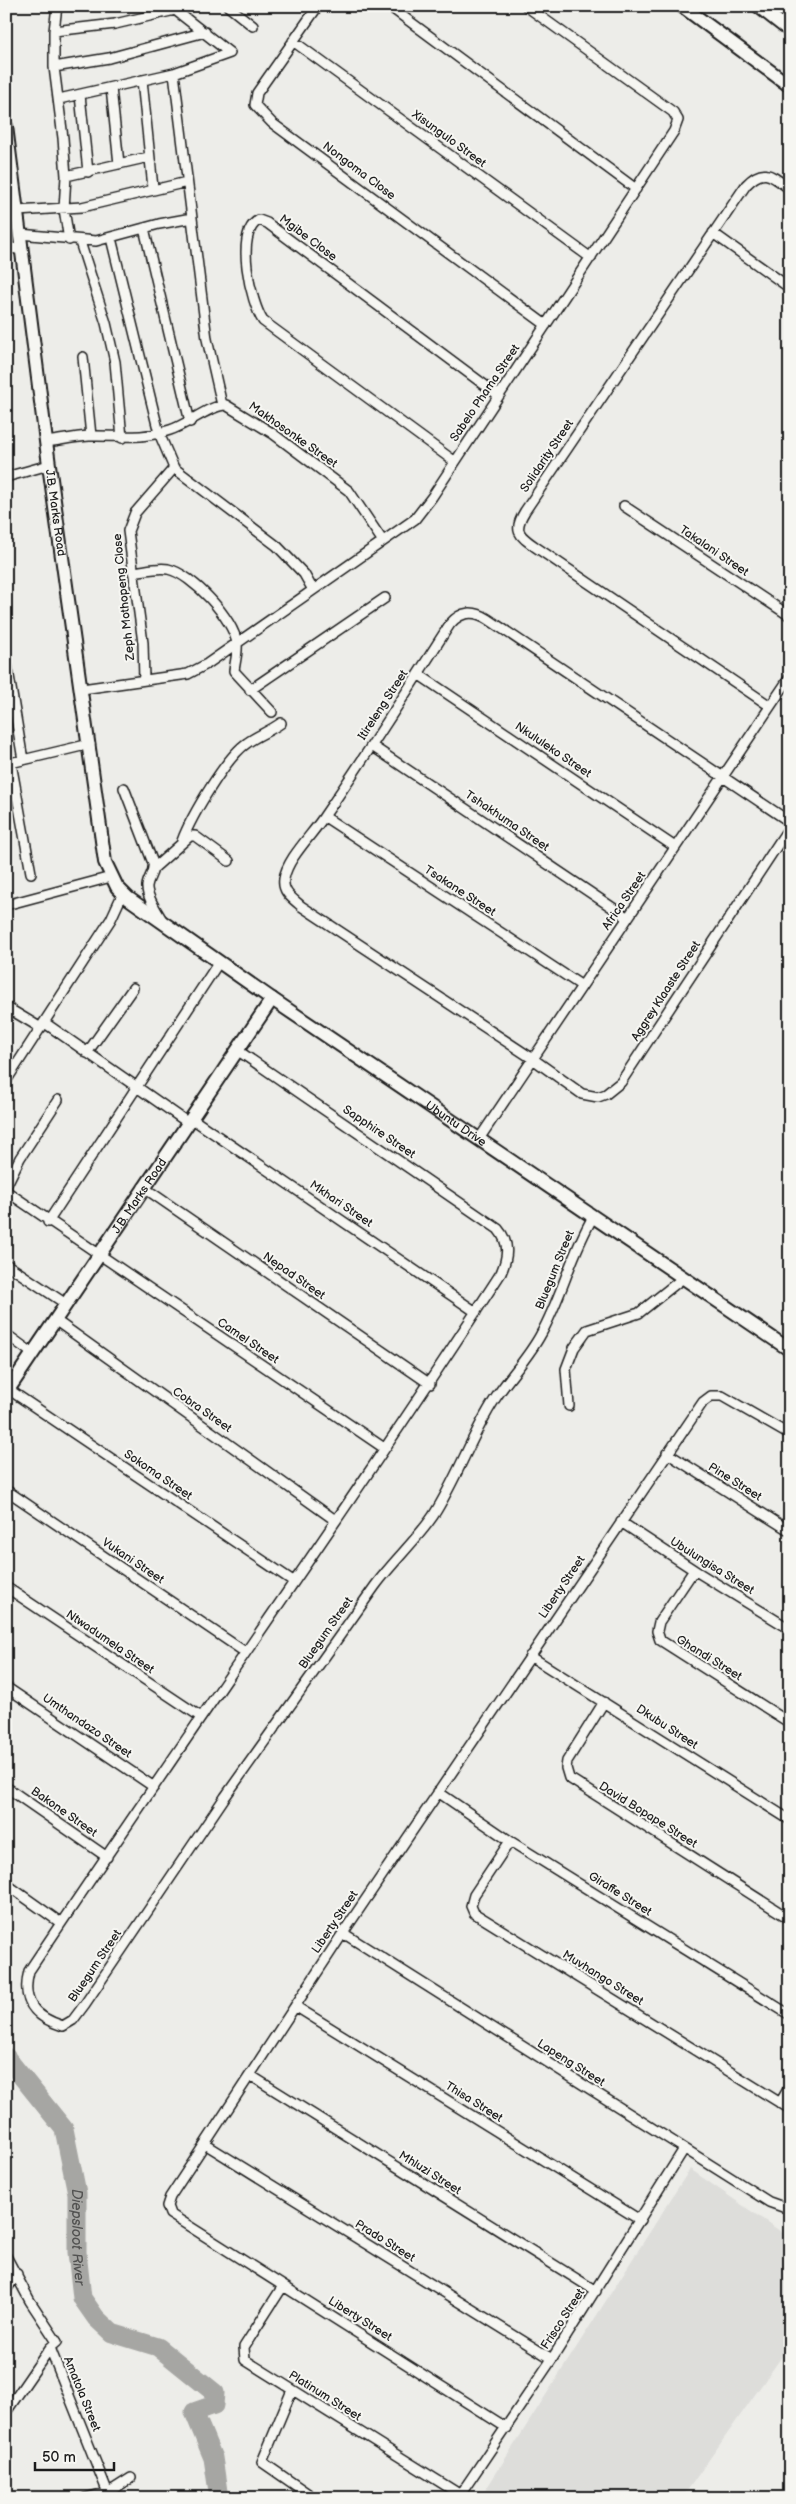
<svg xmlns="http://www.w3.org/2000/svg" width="796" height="2504" font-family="'Balsamiq Sans',sans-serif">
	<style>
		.built { fill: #ddddda }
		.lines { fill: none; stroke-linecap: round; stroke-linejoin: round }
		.river { stroke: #a6a6a3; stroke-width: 19 }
		.street-casing { stroke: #1c1c1c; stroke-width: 12 }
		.secondary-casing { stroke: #1c1c1c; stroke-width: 16 }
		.street { stroke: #f6f6f2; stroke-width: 9 }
		.secondary { stroke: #f6f6f2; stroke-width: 12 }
		.labels { text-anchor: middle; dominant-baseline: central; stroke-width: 4; stroke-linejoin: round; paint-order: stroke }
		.street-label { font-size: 12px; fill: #1c1c1c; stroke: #f6f6f2 }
		.water-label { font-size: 14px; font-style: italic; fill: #535352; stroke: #f6f6f2 }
	</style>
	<rect width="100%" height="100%" fill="#edede9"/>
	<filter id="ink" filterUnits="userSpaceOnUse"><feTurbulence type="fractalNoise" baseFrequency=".02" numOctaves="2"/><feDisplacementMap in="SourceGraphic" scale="10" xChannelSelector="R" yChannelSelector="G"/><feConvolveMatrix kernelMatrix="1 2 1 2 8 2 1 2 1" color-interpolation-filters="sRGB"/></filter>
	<g filter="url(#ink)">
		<!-- built -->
		<path class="built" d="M 690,2169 L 790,2238 L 790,2345 L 682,2498 L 483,2498 L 481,2497 Z"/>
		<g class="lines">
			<!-- river -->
			<path class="river" id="s1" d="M 6,2057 L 64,2129 L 77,2193 L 77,2252 L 82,2298 L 96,2318 L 112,2333 L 158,2347 L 215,2393 L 214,2405 L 194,2412 L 213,2458 L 219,2498"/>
			<defs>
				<path id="street" d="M 57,6 L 54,31 L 54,67 L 63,138 L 66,176 L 64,209 L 69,240
					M 228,6 L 253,26
					M 318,6 L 257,93 L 255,105 L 272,123 L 546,325
					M 389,6 L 636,189
					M 54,31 L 115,24 L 175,10
					M 293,41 L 591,258
					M 54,67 L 109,58 L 205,32
					M 174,73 L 207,339 L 222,405
					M 142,80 L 153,188
					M 111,88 L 119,164
					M 80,95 L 88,172
					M 59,99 L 174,73 L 230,53 L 170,6
					M 66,176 L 149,157
					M 17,211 L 82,207 L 187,182
					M 144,228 L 190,422
					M 713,233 L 790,288
					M 20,234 L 96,241 L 159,224 L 192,218
					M 111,238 L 159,433 L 174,468 L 277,546 L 304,574 L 313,590
					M 80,242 L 106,323 L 115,362 L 122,438
					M 6,247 L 22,250
					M 83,357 L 91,436
					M 47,442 C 61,440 75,437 89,436 C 119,435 140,440 170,430 C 187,425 210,405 226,405 L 272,433 L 349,491 L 382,540
					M 454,461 L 263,321 C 251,303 234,232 259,220 L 267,223 L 498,395
					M 6,477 L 49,465
					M 624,506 L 790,616
					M 133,572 C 144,571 157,567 168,569 C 192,574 234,619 237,644 C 238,652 235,662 234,671 L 272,712
					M 6,658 L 23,760
					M 418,674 L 675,847
					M 144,680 L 143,643 L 128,531 L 135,513 L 174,468
					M 82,689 L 188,674 L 207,664 L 415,519 L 432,497 L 674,131 L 678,120 L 673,112 L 526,6
					M 250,690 L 385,598
					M 770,706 L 537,548 C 520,536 512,532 525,511 L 746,185 C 764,166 772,176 790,189
					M 372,746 L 628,918
					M 11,763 L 31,873
					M 6,764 L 90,744
					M 124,788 L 153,863 C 155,872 148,877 147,886 C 146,896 157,911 162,920
					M 325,817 L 582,986
					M 790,822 L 488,619 C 474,610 461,611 450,624 C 409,688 368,753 325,815 C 314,833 287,858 284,879 C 282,892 292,898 301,906 L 533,1059 L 582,1094 L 598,1097 L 606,1094 L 621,1082 L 790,826
					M 182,841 C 191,817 226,757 247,743 C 258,735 270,731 281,723
					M 154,868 L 190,836 L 195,836 L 229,861
					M 6,905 L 111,877
					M 6,1007 L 41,1028
					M 45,1023 L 187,1122
					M 237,1050 L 498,1229 C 510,1243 508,1257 501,1273 C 348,1509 185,1737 29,1971 C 21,2001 34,2017 63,2026 L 73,2020 L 85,2004 L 225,1797 L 375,1586 C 393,1561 416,1541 433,1516 C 457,1479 471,1436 495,1399 C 509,1377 529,1357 541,1334 C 562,1296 571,1254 593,1217
					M 87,1053 L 133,988
					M 6,1081 L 111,919 L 123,893
					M 191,1118 L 476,1312
					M 479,1139 L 790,677
					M 6,1186 L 20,1158 L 58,1100
					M 143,1187 L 430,1384
					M 6,1191 L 384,1448
					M 48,1222 L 219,962
					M 6,1264 L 66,1304
					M 55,1320 L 335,1520
					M 6,1334 L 32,1353
					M 8,1389 L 293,1581
					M 569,1406 L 566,1369 L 574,1348 L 587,1330 L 639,1313 L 683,1278
					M 667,1453 L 790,1531
					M 6,1490 L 245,1652
					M 621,1522 L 694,1570 L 790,1629
					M 694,1570 L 659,1622 L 657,1631 L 660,1640 L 790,1723
					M 6,1587 L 201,1717
					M 530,1656 L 790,1820
					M 6,1687 L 154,1787
					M 604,1702 L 567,1761 L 566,1768 L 569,1778 L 790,1919
					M 6,1787 L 107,1857
					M 438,1792 L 510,1841 L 790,2015
					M 510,1841 L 474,1895 L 471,1906 L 474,1913 L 790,2109
					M 6,1884 L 61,1923
					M 343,1933 L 769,2202 L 783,2207 L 790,2207
					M 295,2006 L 640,2220
					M 250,2075 L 596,2291
					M 780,2103 L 790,2086
					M 205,2144 L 552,2359
					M 6,2256 L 30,2301 L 57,2342 L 50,2348 L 6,2412
					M 283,2286 L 244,2347 L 245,2360 L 464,2497
					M 6,2290 L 17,2274
					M 50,2348 L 110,2498
					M 292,2390 L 262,2462 L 314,2498
					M 507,2428 L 170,2214 L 167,2206 L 170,2197 L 343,1933 L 703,1402 L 711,1396 L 722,1396 L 790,1435
					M 85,2498 L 109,2492 L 131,2478
					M 458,2498 L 552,2359 L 684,2149"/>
				<g id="secondary">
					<path d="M 682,6 L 790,86"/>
					<path d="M 758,6 L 790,31"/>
					<path id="s2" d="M 6,126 L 49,465 L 105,862 L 117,887 L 128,898 L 272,999 L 790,1350"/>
					<path id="s3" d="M 6,1393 L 272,999"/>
				</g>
			</defs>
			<!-- street casing -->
			<use href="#street" class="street-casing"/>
			<!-- secondary casing -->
			<use href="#secondary" class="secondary-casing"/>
			<!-- street -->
			<use href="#street" class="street"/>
			<!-- secondary -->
			<use href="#secondary" class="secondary"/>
		</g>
	</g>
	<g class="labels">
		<!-- street labels -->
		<g class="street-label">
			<text transform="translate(449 139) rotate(36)">Xisungulo Street</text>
			<text transform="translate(359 171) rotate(37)">Nongoma Close</text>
			<text transform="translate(308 238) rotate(37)">Mgibe Close</text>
			<text transform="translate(485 393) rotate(-56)">Sabelo Phama Street</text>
			<text transform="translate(293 435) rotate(35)">Makhosonke Street</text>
			<text transform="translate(547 456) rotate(-56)">Solidarity Street</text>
			<text stroke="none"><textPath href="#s2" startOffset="390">J.B. Marks Road</textPath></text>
			<text transform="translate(714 551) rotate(34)">Takalani Street</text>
			<text transform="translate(124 597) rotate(-96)">Zeph Mothopeng Close</text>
			<text transform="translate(383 705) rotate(-57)">Itireleng Street</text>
			<text transform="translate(553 750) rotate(34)">Nkululeko Street</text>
			<text transform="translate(507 821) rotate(34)">Tshakhuma Street</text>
			<text transform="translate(460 891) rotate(33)">Tsakane Street</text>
			<text transform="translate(624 901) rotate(-56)">Africa Street</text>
			<text transform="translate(666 991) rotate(-57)">Aggrey Klaaste Street</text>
			<text stroke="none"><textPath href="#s2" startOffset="1184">Ubuntu Drive</textPath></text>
			<text transform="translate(379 1132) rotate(34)">Sapphire Street</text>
			<text stroke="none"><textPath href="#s3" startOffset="238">J.B. Marks Road</textPath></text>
			<text transform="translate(341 1204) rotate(34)">Mkhari Street</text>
			<text transform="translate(555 1270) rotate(-68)">Bluegum Street</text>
			<text transform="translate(294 1276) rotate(35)">Nepad Street</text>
			<text transform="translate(248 1341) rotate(34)">Camel Street</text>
			<text transform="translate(202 1410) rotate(35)">Cobra Street</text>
			<text transform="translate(158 1475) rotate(34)">Sokoma Street</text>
			<text transform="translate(735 1482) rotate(32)">Pine Street</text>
			<text transform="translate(133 1561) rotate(34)">Vukani Street</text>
			<text transform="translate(712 1566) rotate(32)">Ubulungisa Street</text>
			<text transform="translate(562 1587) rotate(-56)">Liberty Street</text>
			<text transform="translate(326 1633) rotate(-55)">Bluegum Street</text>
			<text transform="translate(110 1642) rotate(34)">Ntwadumela Street</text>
			<text transform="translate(709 1658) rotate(32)">Ghandi Street</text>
			<text transform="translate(87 1726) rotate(34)">Umthandazo Street</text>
			<text transform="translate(667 1727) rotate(33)">Dkubu Street</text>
			<text transform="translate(64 1812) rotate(35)">Bakone Street</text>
			<text transform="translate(648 1815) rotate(32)">David Bopape Street</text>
			<text transform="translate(620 1894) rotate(32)">Giraffe Street</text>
			<text transform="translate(335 1922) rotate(-56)">Liberty Street</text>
			<text transform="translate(95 1966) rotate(-56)">Bluegum Street</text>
			<text transform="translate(603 1978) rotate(32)">Muvhango Street</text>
			<text transform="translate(571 2063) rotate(32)">Lapeng Street</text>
			<text transform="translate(474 2102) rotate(32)">Thisa Street</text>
			<text transform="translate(430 2173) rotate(32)">Mhluzi Street</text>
			<text transform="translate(385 2241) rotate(32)">Prado Street</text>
			<text transform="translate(360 2319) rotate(32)">Liberty Street</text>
			<text transform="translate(563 2319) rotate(-57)">Frisco Street</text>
			<text transform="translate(82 2394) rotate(68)">Amatola Street</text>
			<text transform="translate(325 2396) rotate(32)">Platinum Street</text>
		</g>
		<!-- water labels -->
		<g class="water-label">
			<text stroke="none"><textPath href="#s1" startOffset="202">Diepsloot River</textPath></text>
		</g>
	</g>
	<!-- margin -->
	<rect width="796" height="2504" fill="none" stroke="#f6f6f2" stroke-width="25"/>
	<rect x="12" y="12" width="771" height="2479" fill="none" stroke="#1c1c1c" stroke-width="2" filter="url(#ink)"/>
	<!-- scale -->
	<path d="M35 2462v8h79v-8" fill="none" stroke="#1c1c1c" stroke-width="2.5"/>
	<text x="42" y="2462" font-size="15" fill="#1c1c1c" stroke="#f6f6f2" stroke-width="4" paint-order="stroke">50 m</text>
</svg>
